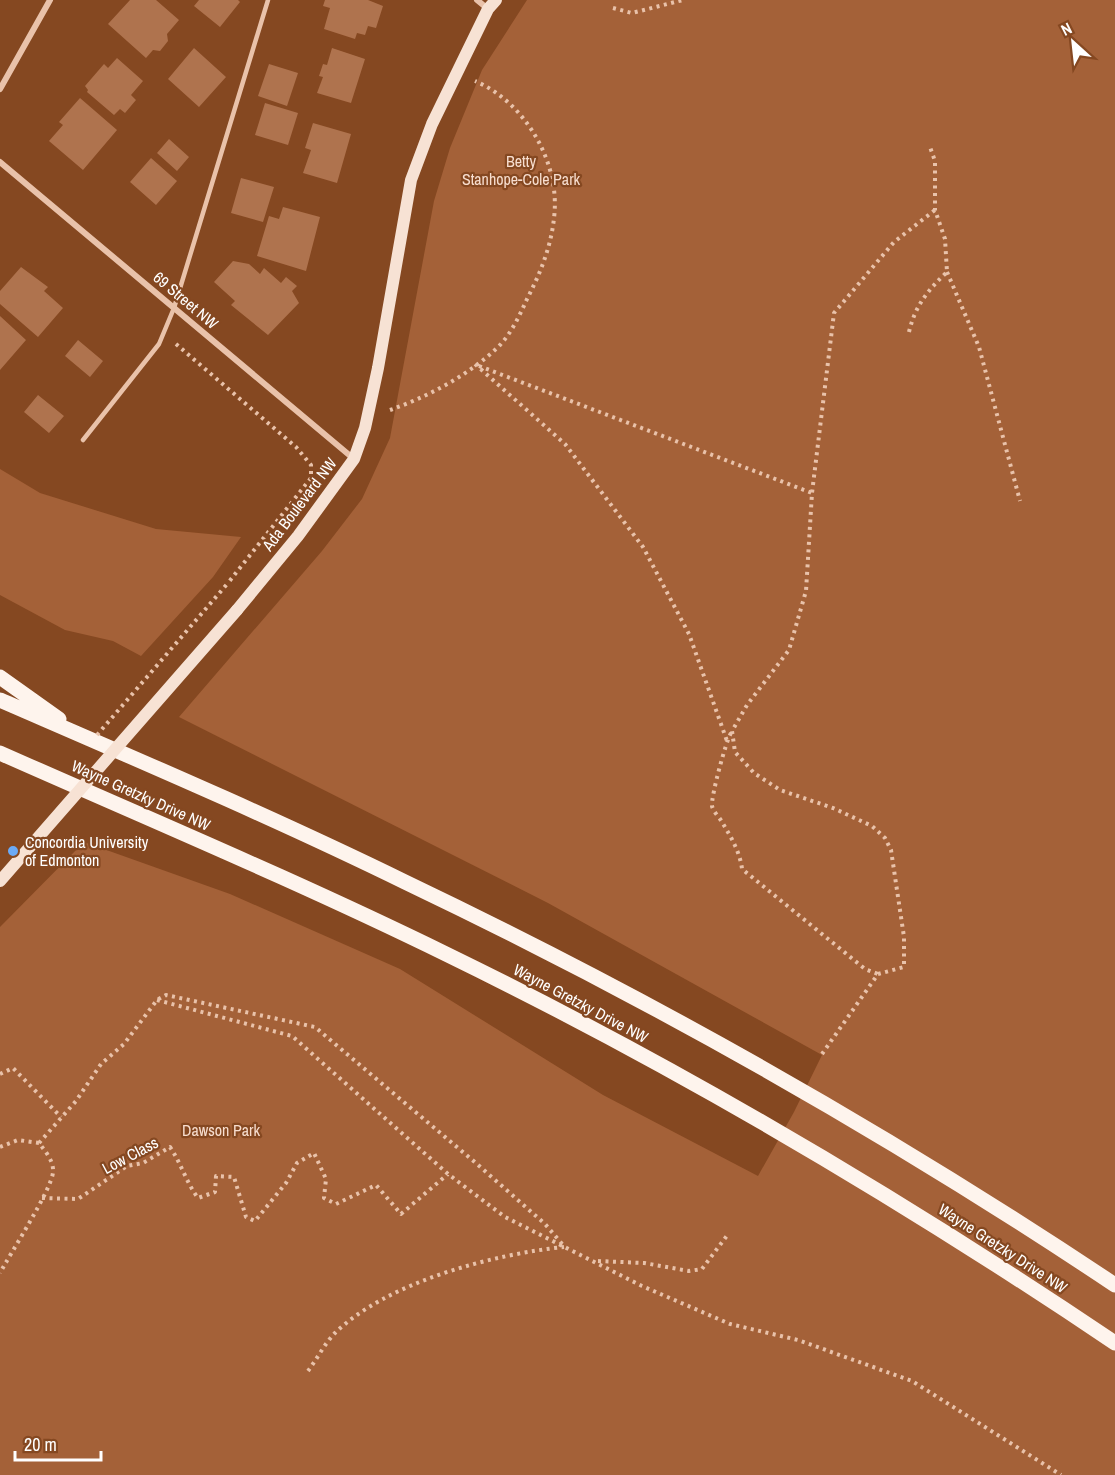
<svg xmlns="http://www.w3.org/2000/svg" width="1115" height="1475" font-family="'Archivo Narrow',sans-serif">
	<style>
		.green { fill: #a46138 }
		.building { fill: #af734e }
		.lines { fill: none; stroke-linecap: round; stroke-linejoin: round }
		.path { stroke: #e9c2aa; stroke-width: 4; stroke-dasharray: 3 4.5; stroke-linecap: butt }
		.lane { stroke: #e9c2aa; stroke-width: 4.5 }
		.street { stroke: #e9c2aa; stroke-width: 6 }
		.secondary { stroke: #f7e2d4; stroke-width: 12 }
		.primary { stroke: #fef4ed; stroke-width: 15 }
		.path-bridge { stroke: #e9c2aa; stroke-width: 4; stroke-dasharray: 3 4.5; stroke-linecap: butt }
		.secondary-bridge { stroke: #f7e2d4; stroke-width: 12 }
		.poi-dot { fill: #6baaf6; stroke: #854821; stroke-width: 2 }
		.labels { text-anchor: middle; dominant-baseline: central; stroke-width: 4.5; stroke-linejoin: round; paint-order: stroke }
		.park-label { font-size: 16px; fill: #f7ddce; stroke: #854821 }
		.street-label { font-size: 16px; fill: #fff; stroke: #854821 }
		.poi-label { font-size: 16px; fill: #fff; stroke: #854821; text-anchor: start }
	</style>
	<rect width="100%" height="100%" fill="#854821"/>
	<!-- green -->
	<path class="green" d="M 527,0 L 1115,0 L 1115,1475 L 0,1475 L 0,927 L 84,842 L 230,894 L 400,969 L 603,1095 L 758,1176 L 794,1112 L 822,1055 L 548,903 L 179,717 L 322,551 L 362,499 L 390,438 L 434,201 L 450,148 L 482,70 Z
		M 0,469 L 40,493 L 156,529 L 241,537 L 213,577 L 141,656 L 113,641 L 65,630 L 0,595 Z"/>
	<!-- building -->
	<path class="building" d="M 130,0 L 156,0 L 179,20 L 167,34 L 168,41 L 160,51 L 153,50 L 146,58 L 108,24 Z
		M 199,0 L 238,0 L 240,2 L 220,27 L 194,6 Z
		M 325,0 L 368,0 L 383,6 L 376,28 L 368,26 L 365,35 L 357,33 L 355,39 L 324,29 L 330,8 L 323,6 Z
		M 194,48 L 226,77 L 199,107 L 168,79 Z
		M 332,48 L 365,59 L 351,103 L 317,93 L 323,77 L 319,76 L 323,64 L 327,65 Z
		M 117,58 L 143,81 L 131,95 L 136,100 L 125,113 L 120,109 L 114,115 L 87,92 L 88,90 L 85,86 L 104,64 L 108,68 Z
		M 269,64 L 298,73 L 287,106 L 258,96 Z
		M 80,98 L 117,130 L 83,170 L 49,141 L 63,125 L 59,122 Z
		M 265,103 L 298,113 L 288,145 L 255,135 Z
		M 313,123 L 351,134 L 337,183 L 303,173 L 311,150 L 305,148 Z
		M 169,139 L 189,157 L 177,171 L 157,153 Z
		M 151,158 L 177,181 L 156,205 L 130,182 Z
		M 241,178 L 274,187 L 263,222 L 231,213 Z
		M 283,207 L 320,217 L 306,271 L 257,256 L 269,216 L 279,219 Z
		M 233,261 L 249,264 L 260,274 L 264,268 L 281,283 L 286,277 L 297,286 L 292,291 L 299,303 L 268,335 L 231,305 L 235,301 L 214,282 Z
		M 21,267 L 48,287 L 44,291 L 63,308 L 38,337 L 0,304 L 0,291 Z
		M 0,316 L 26,340 L 0,370 Z
		M 78,340 L 103,361 L 90,377 L 65,356 Z
		M 38,395 L 64,416 L 49,433 L 24,412 Z"/>
	<g class="lines">
		<!-- path -->
		<path class="path" d="M 613,8 L 632,13 L 683,0
			M 947,272 L 979,347 L 1020,501
			M 909,332 C 915,306 928,290 947,272 L 945,239 L 935,210 L 935,161 L 930,147
			M 176,344 L 296,447 L 311,465 L 311,478 L 228,583
			M 475,364 L 565,444 L 643,547 L 689,634 L 727,741
			M 479,366 L 812,493
			M 390,410 C 427,397 467,376 496,349 C 510,336 519,317 527,299 C 540,274 551,247 554,218 C 561,163 525,102 475,81
			M 731,733 C 726,741 711,796 712,806 C 713,811 719,817 722,822 C 731,837 740,852 742,869 L 865,969 L 878,974
			M 157,1000 L 292,1036 L 448,1174 L 505,1217 L 642,1286 L 730,1324 L 798,1340 L 912,1381 L 1061,1475
			M 822,1054 L 878,974 L 904,967 L 904,937 L 891,850 L 885,838 L 872,826 L 833,808 L 780,790 L 754,773 L 735,752 L 732,731 L 747,705 L 789,650 L 806,591 L 812,493 L 834,313 L 894,242 L 935,210
			M 0,1074 L 13,1068 L 61,1117
			M 39,1143 L 76,1101 L 101,1064 L 124,1044 L 157,1000 L 166,995 L 315,1027 L 477,1164 L 545,1224 L 563,1245
			M 0,1147 L 18,1140 L 39,1143 C 45,1151 54,1161 53,1172 C 52,1189 10,1254 0,1273
			M 42,1198 L 78,1199 L 127,1166 L 143,1163 L 170,1147 C 181,1163 186,1182 198,1198 L 215,1192 L 216,1176 L 234,1177 L 246,1217 L 255,1221 L 286,1183 L 297,1163 L 314,1153 L 326,1179 L 324,1198 L 336,1204 L 376,1185 L 401,1214 L 448,1174
			M 598,1261 L 644,1263 L 689,1271 L 702,1269 L 729,1233
			M 308,1371 C 317,1359 325,1343 335,1333 C 387,1282 494,1254 564,1247"/>
		<!-- lane -->
		<path class="lane" d="M 83,440 L 159,344 L 174,308 L 268,0"/>
		<!-- street -->
		<path class="street" d="M 477,0 L 488,9
			M 0,89 L 50,0
			M 0,162 L 354,459"/>
		<!-- secondary -->
		<path class="secondary" d="M 237,610 L 298,536 L 354,459 L 365,428 L 378,368 L 411,180 L 432,124 L 488,9 L 496,0"/>
		<!-- primary -->
		<path class="primary" d="M 0,677 L 59,719
			M 0,700 C 136,759 272,817 405,882 C 650,999 889,1134 1115,1285
			M 0,753 C 149,819 299,882 446,954 C 678,1067 901,1199 1115,1343"/>
		<!-- path-bridge -->
		<path class="path-bridge" d="M 97,735 L 228,583"/>
		<!-- secondary-bridge -->
		<path class="secondary-bridge" d="M 0,881 L 237,610"/>
	</g>
	<!-- markers -->
	<circle class="poi-dot" cx="13" cy="851" r="6"/>
	<g class="labels">
		<!-- park labels -->
		<g class="park-label">
			<text x="521" y="161">Betty<tspan x="521" dy="18">Stanhope-Cole Park</tspan></text>
			<text x="221" y="1130">Dawson Park</text>
		</g>
		<!-- street labels -->
		<g class="street-label">
			<text transform="translate(186 300) rotate(40)">69 Street NW</text>
			<text transform="translate(299 504) rotate(-53)">Ada Boulevard NW</text>
			<text transform="translate(141 795) rotate(24)">Wayne Gretzky Drive NW</text>
			<text transform="translate(581 1003) rotate(28)">Wayne Gretzky Drive NW</text>
			<text transform="translate(130 1155) rotate(-28)">Low Class</text>
			<text transform="translate(1003 1248) rotate(33)">Wayne Gretzky Drive NW</text>
		</g>
		<!-- poi labels -->
		<g class="poi-label">
			<text x="25" y="842">Concordia University<tspan x="25" dy="18">of Edmonton</tspan></text>
		</g>
	</g>
	<!-- north arrow -->
	<g transform="translate(1073 42) rotate(333)" stroke="#854821" stroke-width="4.5" paint-order="stroke">
	<path d="M0-4.5L10 22L0 15L-10 22Z" fill="#ffffff"/>
	<text y="-9" font-size="16" font-weight="bold" text-anchor="middle" fill="#ffffff">N</text>
	</g>
	<!-- scale -->
	<path d="M15 1451v9h86v-9" fill="none" stroke="#ffffff" stroke-width="3"/>
	<text x="24" y="1451" font-size="18" fill="#ffffff" stroke="#854821" stroke-width="4.5" paint-order="stroke">20 m</text>
</svg>
